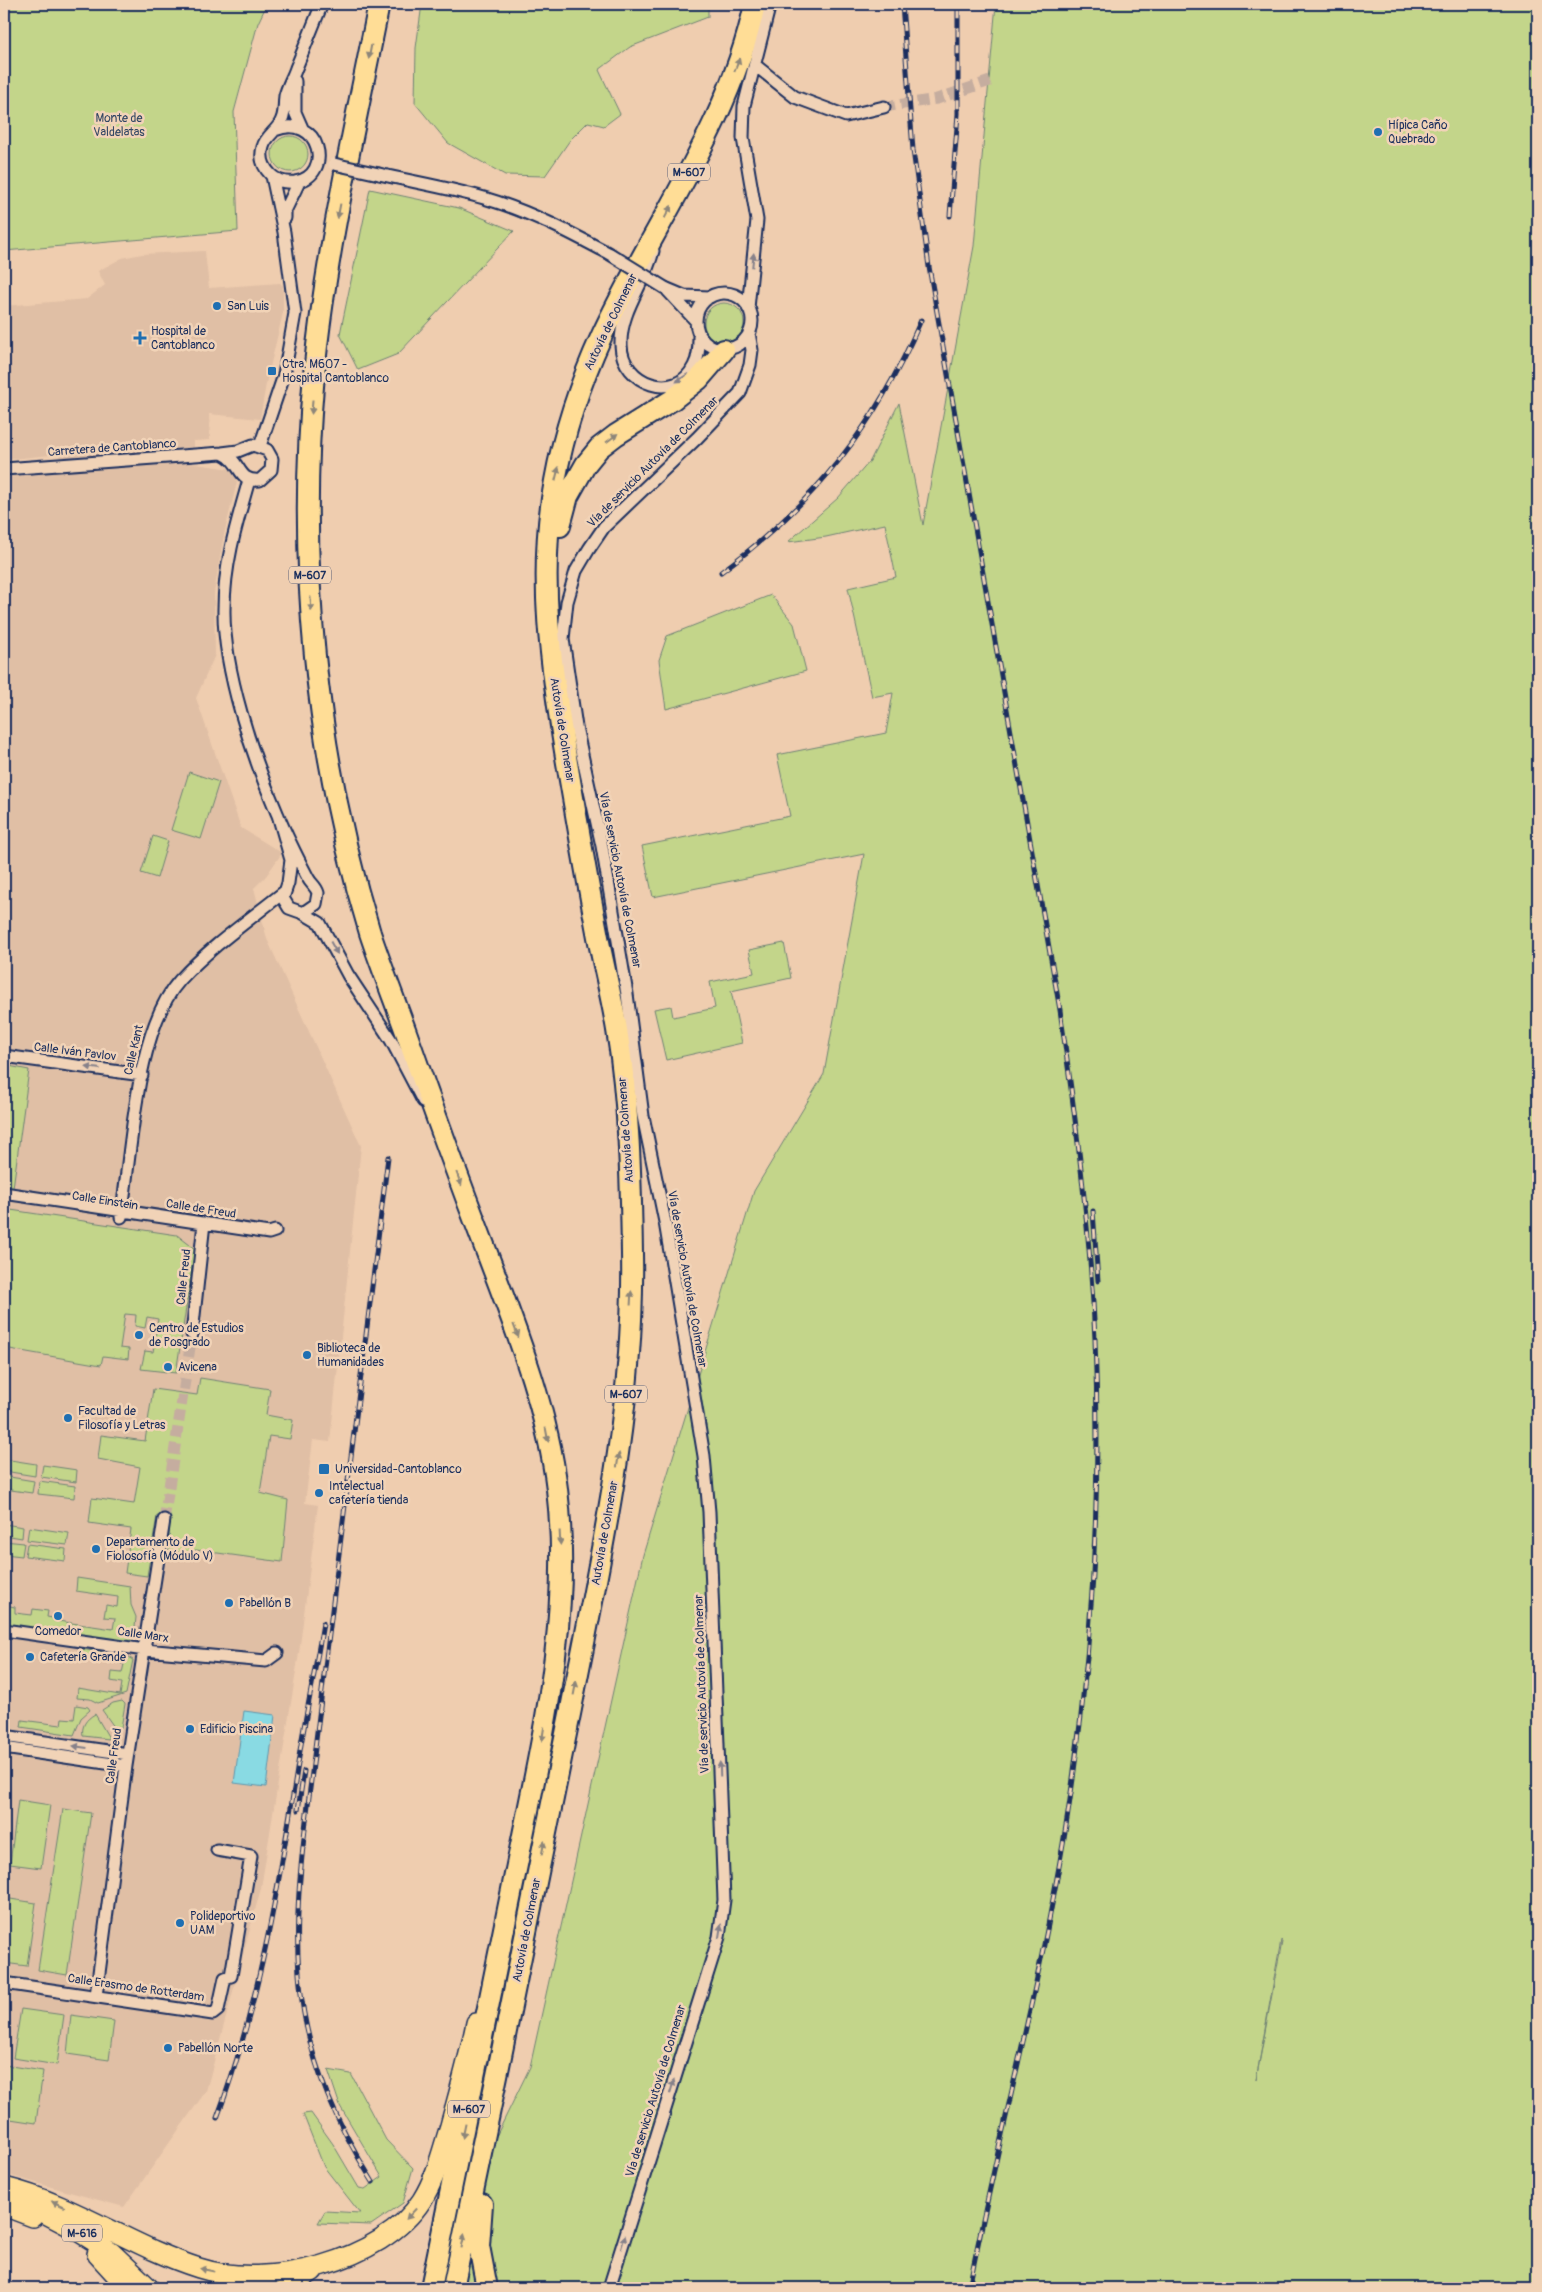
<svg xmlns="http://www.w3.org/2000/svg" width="1542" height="2292" font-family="Pangolin,sans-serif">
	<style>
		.built { fill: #e0bfa5 }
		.green { fill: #c3d58a; stroke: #6f8274; fill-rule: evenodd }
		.water { fill: #89dae3; stroke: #5d96ae }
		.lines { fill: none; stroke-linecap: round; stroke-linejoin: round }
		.minor-tunnel { stroke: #c5ad9f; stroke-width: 11; stroke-dasharray: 11 5.5; stroke-linecap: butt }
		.minor-casing { stroke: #1b2f5e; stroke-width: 15 }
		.trunk-casing { stroke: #1b2f5e; stroke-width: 22 }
		.motorway-casing { stroke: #1b2f5e; stroke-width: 24 }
		.minor { stroke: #f1d3b7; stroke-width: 11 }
		.trunk { stroke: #ffdd96; stroke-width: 19 }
		.motorway { stroke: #ffdd96; stroke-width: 20 }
		.rail-casing { stroke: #1b2f5e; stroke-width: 5 }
		.rail { stroke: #f1d3b7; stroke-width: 3; stroke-dasharray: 9; stroke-linecap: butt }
		.minor-bridge-casing { stroke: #1b2f5e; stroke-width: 15; stroke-linecap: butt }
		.minor-bridge { stroke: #f1d3b7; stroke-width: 11 }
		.oneway { fill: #8d867a }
		.oneway2 { fill: #86818a }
		.poi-dot { fill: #1f6fb2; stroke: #f1d3b7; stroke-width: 2 }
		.labels { text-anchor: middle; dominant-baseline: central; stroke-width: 5; stroke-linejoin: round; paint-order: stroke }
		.shield { fill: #f1d3b7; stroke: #5b6079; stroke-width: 1 }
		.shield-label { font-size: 11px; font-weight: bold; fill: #1b2f5e }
		.park-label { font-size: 12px; fill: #344865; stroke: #f1d3b7 }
		.poi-label { font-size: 12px; fill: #1b2f5e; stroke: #f1d3b7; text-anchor: start }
		.street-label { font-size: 12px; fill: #1b2f5e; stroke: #f1d3b7 }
	</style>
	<rect width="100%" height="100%" fill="#efcdaf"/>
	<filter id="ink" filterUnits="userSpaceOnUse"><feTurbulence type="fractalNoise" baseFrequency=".02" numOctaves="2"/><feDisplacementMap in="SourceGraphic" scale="10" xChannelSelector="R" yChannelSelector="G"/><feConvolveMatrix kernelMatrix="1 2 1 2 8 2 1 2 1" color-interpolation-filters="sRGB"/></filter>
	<g filter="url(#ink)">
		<!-- built -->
		<path class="built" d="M 205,251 L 209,288 L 280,283 L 283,286 L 283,313 L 266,384 L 260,419 L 209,414 L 210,440 L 194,441 L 194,447 L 145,456 L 59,458 L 59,454 L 4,460 L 4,306 L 87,299 L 105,285 L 98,271 L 122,258 L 142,254 Z
			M 175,461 L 231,469 L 236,476 L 237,482 L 224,535 L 214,593 L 215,655 L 196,698 L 241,828 L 282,853 L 266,876 L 254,888 L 267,939 L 361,1146 L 330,1442 L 313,1440 L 305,1503 L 318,1505 L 299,1653 L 261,1888 L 206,2091 L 124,2207 L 4,2174 L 4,477 Z"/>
		<!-- green -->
		<path class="green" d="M 4,4 L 267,4 L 258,23 L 234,112 L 238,231 L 4,251 Z
			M 422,4 L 708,4 L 708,17 L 630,47 L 599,70 L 620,114 L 604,126 L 588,122 L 570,140 L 545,176 L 505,175 L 448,143 L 415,103 L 416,48 Z
			M 996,4 L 1538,4 L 1538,2288 L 422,2288 L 530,2067 L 643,1555 L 754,1191 L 824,1074 L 864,854 L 653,897 L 642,846 L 790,816 L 777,755 L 886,733 L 893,693 L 872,697 L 848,588 L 896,577 L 885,524 L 826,537 L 788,542 L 838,498 L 870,461 L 899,403 L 923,525 L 974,246 ZM 1281,1940 L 1282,1941 L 1256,2080 Z
			M272 154a18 18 0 1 1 36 0a18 18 0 1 1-36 0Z
			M 370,189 L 459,208 L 514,231 L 398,354 L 358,370 L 340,334 Z
			M704 323a20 20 0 1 1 40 0a20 20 0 1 1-40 0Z
			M 771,595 L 794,624 L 806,671 L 666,709 L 659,660 L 667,636 Z
			M 189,772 L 219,782 L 201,839 L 171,830 Z
			M 153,836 L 168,841 L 157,878 L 141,873 Z
			M 784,943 L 791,978 L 731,991 L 742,1043 L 666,1060 L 654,1009 L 671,1006 L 673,1017 L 715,1008 L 710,982 L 754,973 L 749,950 Z
			M 4,1065 L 29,1070 L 13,1188 L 4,1187 Z
			M 4,1209 L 177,1235 L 195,1249 L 176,1373 L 141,1369 L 145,1351 L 153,1352 L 158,1319 L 147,1317 L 145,1328 L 135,1326 L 136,1315 L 125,1314 L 120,1348 L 129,1349 L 128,1359 L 103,1356 L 101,1365 L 4,1348 Z
			M 200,1378 L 270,1389 L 266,1415 L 293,1420 L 290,1439 L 269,1436 L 260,1493 L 288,1500 L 282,1562 L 196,1550 L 182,1553 L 168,1550 L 170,1519 L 157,1516 L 147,1576 L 125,1573 L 131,1529 L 89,1523 L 92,1498 L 134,1504 L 140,1467 L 98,1459 L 101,1435 L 145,1441 L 153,1389 L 197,1395 Z
			M 4,1459 L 36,1464 L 35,1476 L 4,1471 Z
			M 43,1465 L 77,1470 L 76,1482 L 41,1477 Z
			M 4,1476 L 34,1481 L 32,1493 L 4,1489 Z
			M 39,1481 L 75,1486 L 74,1498 L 38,1494 Z
			M 4,1524 L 23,1527 L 22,1538 L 4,1535 Z
			M 29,1527 L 69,1533 L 67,1545 L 27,1540 Z
			M 4,1541 L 24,1543 L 22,1556 L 4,1554 Z
			M 27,1544 L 66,1549 L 65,1561 L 25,1556 Z
			M 77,1578 L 130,1586 L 131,1605 L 136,1617 L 134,1638 L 129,1642 L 9,1625 L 10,1618 L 4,1617 L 4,1605 L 15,1607 L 15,1613 L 32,1615 L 33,1609 L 48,1611 L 47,1617 L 58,1619 L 58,1621 L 113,1629 L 115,1618 L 104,1617 L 106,1605 L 117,1607 L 118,1597 L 76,1591 Z
			M 81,1649 L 126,1656 L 133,1660 L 126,1694 L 98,1703 L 90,1699 L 77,1698 L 78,1688 L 120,1695 L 122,1683 L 111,1681 L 112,1672 L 122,1673 L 124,1664 L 80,1656 Z
			M 122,1701 L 125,1704 L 121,1728 L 117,1731 L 102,1710 L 113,1703 Z
			M 76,1705 L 88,1707 L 90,1710 L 81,1718 L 74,1735 L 21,1727 L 22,1720 L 61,1725 L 62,1718 L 74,1719 Z
			M 95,1714 L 109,1738 L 109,1739 L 83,1736 C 81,1726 86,1719 95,1714 Z
			M 18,1800 L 50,1805 L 41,1868 L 10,1864 Z
			M 63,1809 L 91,1813 L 67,1975 L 38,1970 Z
			M 4,1898 L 36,1903 L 27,1966 L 4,1963 Z
			M 21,2009 L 64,2015 L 57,2065 L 13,2058 Z
			M 71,2015 L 114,2021 L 109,2060 L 67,2054 Z
			M 4,2065 L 43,2071 L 36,2123 L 4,2118 Z
			M 328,2070 L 351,2074 L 386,2140 L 413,2168 L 403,2203 L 371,2225 L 318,2223 L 325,2211 L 360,2213 L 324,2167 L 303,2114 L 311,2113 L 333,2144 L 359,2188 L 365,2189 L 382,2177 L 340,2106 Z"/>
		<!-- water -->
		<path class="water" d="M 244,1711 L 275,1715 L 266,1787 L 234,1783 Z"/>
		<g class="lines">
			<!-- minor-tunnel -->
			<path class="minor-tunnel" d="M 884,107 L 937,99 L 990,81
				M 164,1520 L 192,1334"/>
			<defs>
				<path id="minor" d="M 755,65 L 795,97 L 846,116 L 884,107
					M 295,81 L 295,112 L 302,128
					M 275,130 C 320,112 335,176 295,182 C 286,183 277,181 271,175 C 263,167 260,157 263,147 C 266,135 278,131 282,119 C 285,112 284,104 285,96 C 287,87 293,77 296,68 C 305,47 313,25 322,4
					M 379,174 C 414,182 450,188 484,198 C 529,211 569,232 610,254
					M 285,218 L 285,211 L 299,182
					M 653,251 C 645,284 620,310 621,345 C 622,384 676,403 694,366 C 699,357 699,346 699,336
					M 665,288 L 684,296 L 710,297
					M 668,291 L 696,321
					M696 321a28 28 0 1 1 56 0a28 28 0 1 1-56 0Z
					M 748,308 L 757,220 L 743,138 L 744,106 L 770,4
					M 260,446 L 284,375 L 295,313 L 284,232 L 272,176
					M 4,469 L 222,453 L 238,451 L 253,445 L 267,450 L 272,459 L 271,470 L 260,480 C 236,482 243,462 222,453
					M 249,480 C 237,522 224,564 224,609 C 223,669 253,758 277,813 C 286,835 297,857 308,878 C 311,884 316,886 318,893 L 316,904 L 303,913 L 289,908 L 283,898 L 288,883 L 291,860 L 278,815
					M 303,913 L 320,923 L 348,975 L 391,1040 L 423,1101
					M 4,1056 L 142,1075
					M 4,1193 L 269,1233 L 275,1231
					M 121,1217 C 132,1150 135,1030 180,980 C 210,947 249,920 284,892
					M 192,1334 L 204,1223
					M 4,1630 L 145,1650 L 266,1661 L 277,1653
					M 4,1736 L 128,1754
					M 4,1748 L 126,1766
					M 4,1983 L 213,2014 L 218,2010 L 225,1978 L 231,1976 L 251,1856 L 217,1850
					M 96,1996 L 126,1766 L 164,1520
					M 609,2288 L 719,1937 L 724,1900 L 709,1512 L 704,1456 L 665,1222 L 643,1116 L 627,994 L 602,846 L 576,727 L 563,639 L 567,602 L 576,571 L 589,549 L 604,527 L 697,438 L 740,393 L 750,365 L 752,350 L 749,333"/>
				<path id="trunk" d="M 4,2187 C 74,2204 132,2247 199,2268 C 266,2290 383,2262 422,2200 C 436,2178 442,2151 450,2126 C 459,2092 469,2058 476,2023
					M 21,2201 L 71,2227 L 111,2252 L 149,2288
					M 4,2206 L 33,2217
					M 97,2254 L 128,2288
					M 287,2288 L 313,2271"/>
				<path id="motorway" d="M 379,4 C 355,127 326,250 314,374 C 297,561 315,753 370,933 C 381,966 394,999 406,1032 C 432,1106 459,1180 487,1253 C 516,1330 547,1407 557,1489 C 572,1611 544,1731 520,1850 C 491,1996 462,2142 431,2288
					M 560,526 L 568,496 L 586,464 L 599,448 L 616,435 L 672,400 L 699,379 L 724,350
					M 482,2204 L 479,2246 L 487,2288
					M 453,2288 C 493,2095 533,1903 571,1709 C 600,1559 635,1408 632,1254 C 631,1179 629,1103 617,1030 C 612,999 604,968 598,937 C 587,879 577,821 567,763 C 551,669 537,575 555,481 C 564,431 581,381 602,335 C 653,225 730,124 755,4"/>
			</defs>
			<!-- minor casing -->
			<use href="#minor" class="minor-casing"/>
			<!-- trunk casing -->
			<use href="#trunk" class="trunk-casing"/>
			<!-- motorway casing -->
			<use href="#motorway" class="motorway-casing"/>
			<!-- minor -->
			<use href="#minor" class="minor"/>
			<!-- trunk -->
			<use href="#trunk" class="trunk"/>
			<!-- motorway -->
			<use href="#motorway" class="motorway"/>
			<defs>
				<path id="rail" d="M 902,4 L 913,150 L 929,267 L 1060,1010 C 1076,1120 1090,1229 1095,1339 C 1101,1488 1093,1639 1072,1786 C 1048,1956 1002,2120 969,2288
					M 950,216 L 958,114 L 958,4
					M 721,572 C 814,504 876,426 921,320
					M 1093,1211 L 1098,1281
					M 298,1810 L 304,1771
					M 217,2118 C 260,2003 280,1879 299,1757 C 306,1712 316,1668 323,1623
					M 373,2182 C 296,2059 288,1970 305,1829 L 388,1157"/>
			</defs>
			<!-- rail casing -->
			<use href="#rail" class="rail-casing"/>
			<!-- rail -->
			<use href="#rail" class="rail"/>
			<defs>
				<path id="minor-bridge" d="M 334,164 L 379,174
					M 610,254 L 665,288"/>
			</defs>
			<!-- minor-bridge casing -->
			<use href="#minor-bridge" class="minor-bridge-casing"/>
			<!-- minor-bridge -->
			<use href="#minor-bridge" class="minor-bridge"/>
		</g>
		<!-- one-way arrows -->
		<defs><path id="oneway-solid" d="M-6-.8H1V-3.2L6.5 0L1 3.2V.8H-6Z" transform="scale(1.25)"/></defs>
		<g class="oneway">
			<use href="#oneway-solid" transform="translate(370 52) rotate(101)"/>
			<use href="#oneway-solid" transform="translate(737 65) rotate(-69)"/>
			<use href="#oneway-solid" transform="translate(339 211) rotate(101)"/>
			<use href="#oneway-solid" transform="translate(668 212) rotate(-62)"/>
			<use href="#oneway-solid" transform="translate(312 407) rotate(94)"/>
			<use href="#oneway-solid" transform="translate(612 438) rotate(-37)"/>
			<use href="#oneway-solid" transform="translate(557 474) rotate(-76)"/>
			<use href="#oneway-solid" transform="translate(311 604) rotate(85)"/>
			<use href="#oneway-solid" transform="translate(459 1179) rotate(69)"/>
			<use href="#oneway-solid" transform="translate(631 1298) rotate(-87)"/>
			<use href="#oneway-solid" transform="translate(516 1331) rotate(69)"/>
			<use href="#oneway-solid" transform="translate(547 1435) rotate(79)"/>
			<use href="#oneway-solid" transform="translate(618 1460) rotate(-81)"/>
			<use href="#oneway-solid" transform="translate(560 1538) rotate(87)"/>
			<use href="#oneway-solid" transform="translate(575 1688) rotate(-79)"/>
			<use href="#oneway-solid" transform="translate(543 1734) rotate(99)"/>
			<use href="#oneway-solid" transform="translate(543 1848) rotate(-79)"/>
			<use href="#oneway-solid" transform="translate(464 2131) rotate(102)"/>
			<use href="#oneway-solid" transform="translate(58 2204) rotate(-156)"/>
			<use href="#oneway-solid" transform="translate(411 2214) rotate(133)"/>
			<use href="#oneway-solid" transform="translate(463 2241) rotate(-78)"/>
			<use href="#oneway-solid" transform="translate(207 2270) rotate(-168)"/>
		</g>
		<g class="oneway2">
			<use href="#oneway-solid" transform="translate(753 260) rotate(-84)"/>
			<use href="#oneway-solid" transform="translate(682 378) rotate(146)"/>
			<use href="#oneway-solid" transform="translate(334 948) rotate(61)"/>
			<use href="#oneway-solid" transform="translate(93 1068) rotate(-173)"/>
			<use href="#oneway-solid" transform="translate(80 1747) rotate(-172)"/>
			<use href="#oneway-solid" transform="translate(720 1769) rotate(-92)"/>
			<use href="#oneway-solid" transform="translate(720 1931) rotate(-81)"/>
			<use href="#oneway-solid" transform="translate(672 2087) rotate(-73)"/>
			<use href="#oneway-solid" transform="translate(623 2242) rotate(-73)"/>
		</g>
	</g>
	<!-- markers -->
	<g class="poi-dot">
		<circle cx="1378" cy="132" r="5"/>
		<circle cx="217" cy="306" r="5"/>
		<path d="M137.5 330.5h5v5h5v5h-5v5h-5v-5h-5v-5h5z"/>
		<rect x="267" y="366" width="10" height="10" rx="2.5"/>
		<circle cx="139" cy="1335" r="5"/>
		<circle cx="307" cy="1355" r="5"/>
		<circle cx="168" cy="1367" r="5"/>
		<circle cx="68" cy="1418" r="5"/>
		<rect x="318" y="1463" width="12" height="12" rx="2.5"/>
		<circle cx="319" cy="1493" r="5"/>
		<circle cx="96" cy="1549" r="5"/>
		<circle cx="229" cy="1603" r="5"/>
		<circle cx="58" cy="1616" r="5"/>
		<circle cx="30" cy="1657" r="5"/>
		<circle cx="190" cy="1729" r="5"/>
		<circle cx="180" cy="1923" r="5"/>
		<circle cx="168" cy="2048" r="5"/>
	</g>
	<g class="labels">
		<!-- shield labels -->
		<g class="shield">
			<rect x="668" y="163.5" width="42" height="17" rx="4"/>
			<rect x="289" y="566.5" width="42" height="17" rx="4"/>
			<rect x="605" y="1385.5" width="42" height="17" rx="4"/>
			<rect x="448" y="2100.5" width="42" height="17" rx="4"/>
			<rect x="62" y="2224.5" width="40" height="17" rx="4"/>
		</g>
		<g class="shield-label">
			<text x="689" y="172">M-607</text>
			<text x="310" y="575">M-607</text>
			<text x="626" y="1394">M-607</text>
			<text x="469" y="2109">M-607</text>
			<text x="82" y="2233">M-616</text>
		</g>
		<!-- park labels -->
		<g class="park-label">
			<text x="119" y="118">Monte de<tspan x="119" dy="14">Valdelatas</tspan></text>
		</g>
		<!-- poi labels -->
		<g class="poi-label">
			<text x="1388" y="125">Hípica Caño<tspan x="1388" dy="14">Quebrado</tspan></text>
			<text x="227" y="306">San Luis</text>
			<text x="151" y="331">Hospital de<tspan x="151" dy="14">Cantoblanco</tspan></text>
			<text x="282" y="364">Ctra. M607 -<tspan x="282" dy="14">Hospital Cantoblanco</tspan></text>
			<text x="149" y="1328">Centro de Estudios<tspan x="149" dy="14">de Posgrado</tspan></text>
			<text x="317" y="1348">Biblioteca de<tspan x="317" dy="14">Humanidades</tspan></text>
			<text x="178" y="1367">Avicena</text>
			<text x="78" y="1411">Facultad de<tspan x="78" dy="14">Filosofía y Letras</tspan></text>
			<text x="335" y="1469">Universidad-Cantoblanco</text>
			<text x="329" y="1486">Intelectual<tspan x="329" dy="14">cafetería tienda</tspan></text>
			<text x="106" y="1542">Departamento de<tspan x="106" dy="14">Fiolosofía (Módulo V)</tspan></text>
			<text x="239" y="1603">Pabellón B</text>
			<text x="58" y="1631" text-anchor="middle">Comedor</text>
			<text x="40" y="1657">Cafetería Grande</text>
			<text x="200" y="1729">Edificio Piscina</text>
			<text x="190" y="1916">Polideportivo<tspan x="190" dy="14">UAM</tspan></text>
			<text x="178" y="2048">Pabellón Norte</text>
		</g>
		<!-- street labels -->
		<g class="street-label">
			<text transform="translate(611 322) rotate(-64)">Autovía de Colmenar</text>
			<text transform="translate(112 448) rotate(-4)">Carretera de Cantoblanco</text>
			<text transform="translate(653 462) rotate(-45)">Vía de servicio Autovía de Colmenar</text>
			<text transform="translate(562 730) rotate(81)">Autovía de Colmenar</text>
			<text transform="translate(620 880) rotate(79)">Vía de servicio Autovía de Colmenar</text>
			<text transform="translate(134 1050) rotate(-77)">Calle Kant</text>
			<text transform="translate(75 1052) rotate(7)">Calle Iván Pavlov</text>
			<text transform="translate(626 1130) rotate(-94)">Autovía de Colmenar</text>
			<text transform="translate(105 1201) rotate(9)">Calle Einstein</text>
			<text transform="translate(201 1209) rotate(9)">Calle de Freud</text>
			<text transform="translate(184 1277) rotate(-84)">Calle Freud</text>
			<text transform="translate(687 1279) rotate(80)">Vía de servicio Autovía de Colmenar</text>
			<text transform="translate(605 1533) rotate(-80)">Autovía de Colmenar</text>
			<text transform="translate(143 1635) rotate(8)">Calle Marx</text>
			<text transform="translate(702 1684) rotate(-92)">Vía de servicio Autovía de Colmenar</text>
			<text transform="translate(114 1756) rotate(-82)">Calle Freud</text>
			<text transform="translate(527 1930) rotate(-79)">Autovía de Colmenar</text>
			<text transform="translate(136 1988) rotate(8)">Calle Erasmo de Rotterdam</text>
			<text transform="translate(656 2091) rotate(-73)">Vía de servicio Autovía de Colmenar</text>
		</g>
	</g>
	<!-- margin -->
	<rect width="1542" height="2292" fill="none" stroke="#f1d3b7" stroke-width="20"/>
	<rect x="10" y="10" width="1522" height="2272" fill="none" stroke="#1b2f5e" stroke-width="2" filter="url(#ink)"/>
</svg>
